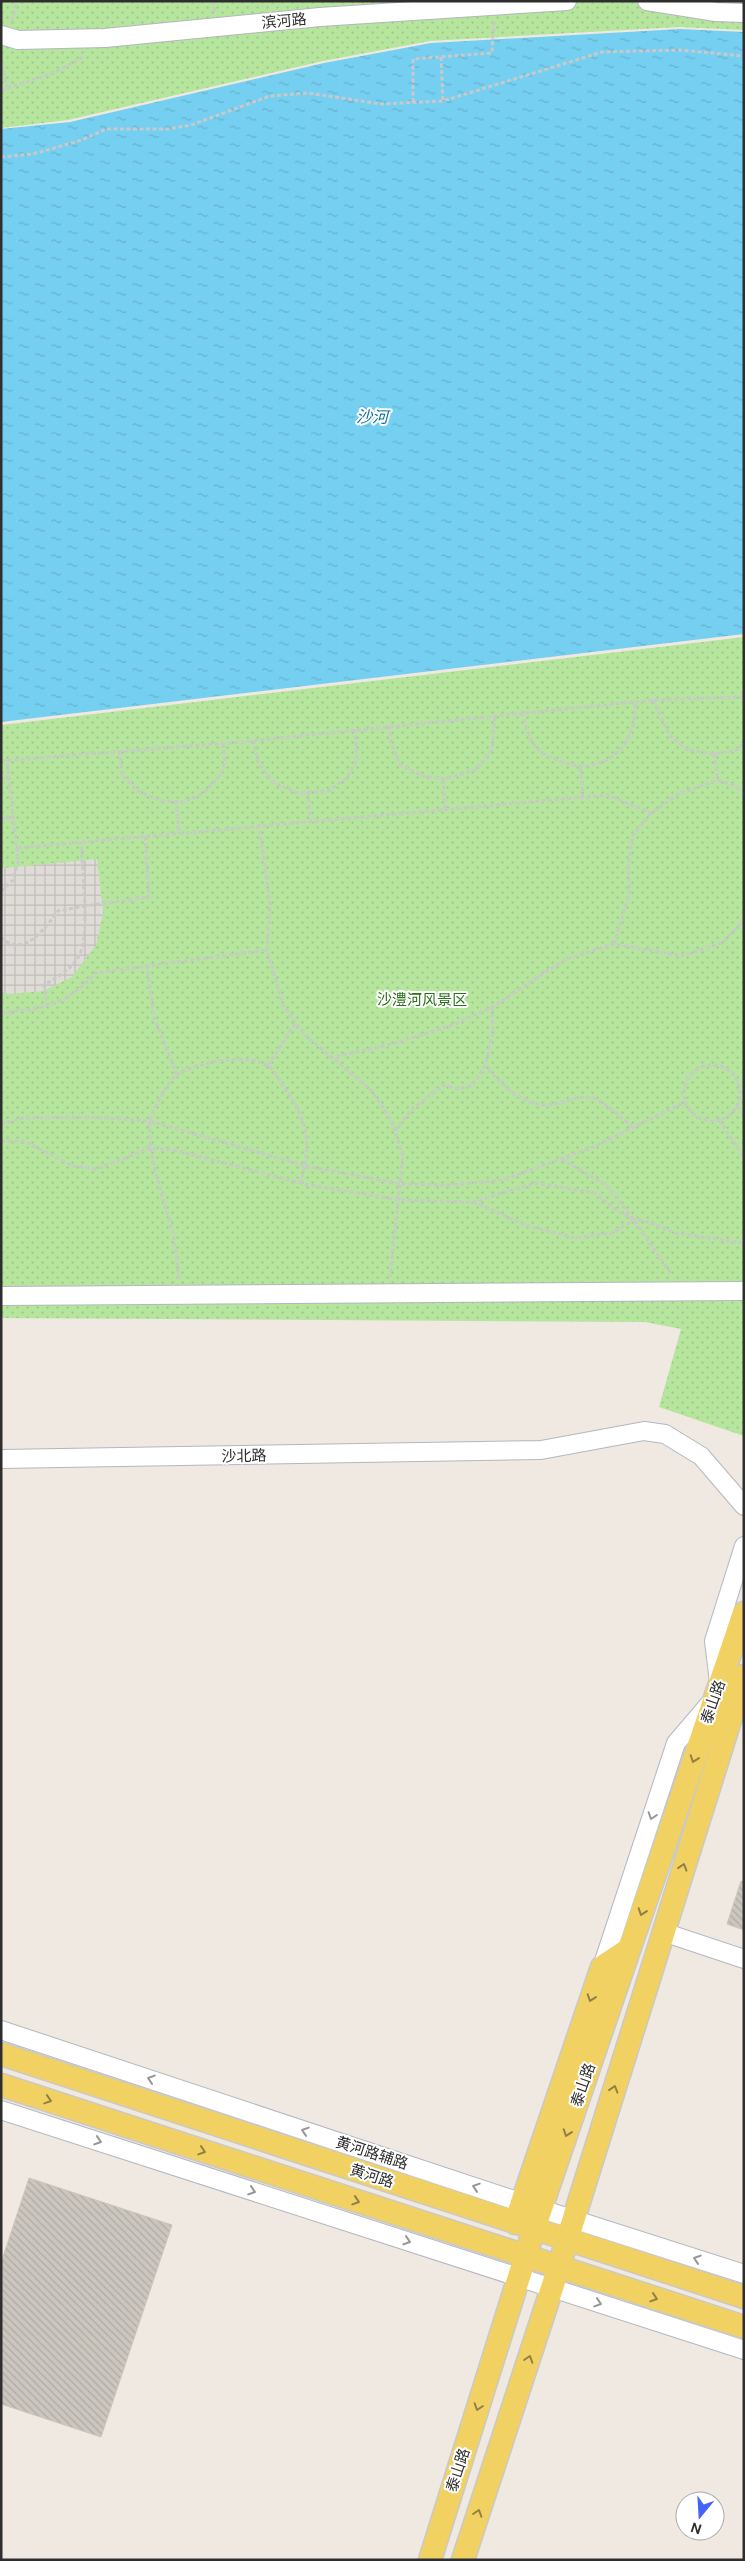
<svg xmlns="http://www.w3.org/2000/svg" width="745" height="2561" font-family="'DM Sans','Noto Sans SC',sans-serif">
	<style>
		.park { fill: url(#park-dots) }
		.plaza { fill: url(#plaza-grid) }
		.water { fill: url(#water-ripples) }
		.building { fill: url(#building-back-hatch); stroke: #cbc5ba }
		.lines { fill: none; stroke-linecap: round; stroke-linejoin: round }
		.minor-casing { stroke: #b4b7c1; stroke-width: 20 }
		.major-casing { stroke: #c9c9c9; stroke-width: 25 }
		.path { stroke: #c9c9c9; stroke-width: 3; stroke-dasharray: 4 2.5; stroke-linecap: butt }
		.minor { stroke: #fff; stroke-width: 18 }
		.major { stroke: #f2d163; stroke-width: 22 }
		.oneway { stroke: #908048 }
		.oneway2 { stroke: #969696 }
		.labels { text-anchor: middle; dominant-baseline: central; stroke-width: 4; stroke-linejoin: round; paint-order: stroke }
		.street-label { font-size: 15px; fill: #2e2e2e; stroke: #fff }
		.park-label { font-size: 15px; fill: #2c6e1b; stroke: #fff }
		.water-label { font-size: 16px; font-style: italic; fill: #0d6fa3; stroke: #fff }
	</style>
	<defs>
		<pattern id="park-dots" width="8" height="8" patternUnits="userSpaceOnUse" patternTransform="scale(1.25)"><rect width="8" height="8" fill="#b6e59e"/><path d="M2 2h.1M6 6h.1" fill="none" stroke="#9dc588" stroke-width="1.8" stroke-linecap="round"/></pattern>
		<pattern id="plaza-grid" width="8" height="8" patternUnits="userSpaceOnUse" patternTransform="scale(1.25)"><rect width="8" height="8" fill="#dfdcd8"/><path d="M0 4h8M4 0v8" fill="none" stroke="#c0bdba"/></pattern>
		<pattern id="water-ripples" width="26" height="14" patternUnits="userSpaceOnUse" patternTransform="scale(1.25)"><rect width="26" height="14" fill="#75cff0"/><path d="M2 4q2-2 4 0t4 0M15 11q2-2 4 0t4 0" fill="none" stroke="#66b2ce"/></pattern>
		<pattern id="building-back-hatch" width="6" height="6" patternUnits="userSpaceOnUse" patternTransform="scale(1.25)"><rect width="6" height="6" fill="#cbc7bf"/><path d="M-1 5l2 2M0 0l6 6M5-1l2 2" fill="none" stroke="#afaba4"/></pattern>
	</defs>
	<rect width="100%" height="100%" fill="#efe9e1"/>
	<!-- park -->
	<path class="park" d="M 1,1 L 744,1 L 744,30 L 679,27 L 430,41 L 323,61 L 68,120 L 1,128 Z
		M 744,637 L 744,1436 L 659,1407 L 681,1329 L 645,1322 L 1,1318 L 1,725 Z"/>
	<!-- plaza -->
	<path class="plaza" d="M 97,859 L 103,913 L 96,945 L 72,977 L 43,991 L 9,994 L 1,992 L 1,870 L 4,868 Z"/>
	<!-- water -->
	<path class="water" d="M 680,29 L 744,32 L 744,634 L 1,722 L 1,129 L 70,122 L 324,63 L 431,43 Z"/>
	<!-- building -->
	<path class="building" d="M 741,1881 L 744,1882 L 744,1930 L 727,1924 Z
		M 29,2178 L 172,2225 L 101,2437 L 1,2404 L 1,2263 Z"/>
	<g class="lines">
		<defs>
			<path id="minor" d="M 647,1 L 716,12 L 744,13
				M 1,35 L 18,40 L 105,38 L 320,17 L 567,1
				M 1,1296 L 744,1291
				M 1,1459 L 541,1450 L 644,1431 L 665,1434 L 701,1456 L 744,1506
				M 719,1682 L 714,1641 L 744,1546
				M 663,1932 L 744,1959
				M 602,1967 L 676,1743 L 711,1702
				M 1,2030 L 541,2209 L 744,2274
				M 1,2110 L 744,2350"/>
			<path id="major" d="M 1,2054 L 744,2297
				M 1,2085 L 744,2327
				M 515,2223 L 602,1967 L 629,1949
				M 430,2560 L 534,2229 L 744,1613
				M 463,2560 L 552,2288 L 744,1676"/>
		</defs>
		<!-- minor casing -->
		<use href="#minor" class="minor-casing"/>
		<!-- major casing -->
		<use href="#major" class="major-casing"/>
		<!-- path -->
		<path class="path" d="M 213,1 L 215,12
			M 12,21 L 17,1
			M 441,57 L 443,101
			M 1,59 L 7,88
			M 1,90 L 54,73 L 85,56
			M 413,102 L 413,59 L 492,53 L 494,21
			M 1,157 L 33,154 L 82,140 L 106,129 L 169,129 L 191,125 L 270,96 L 308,93 L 381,104 L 443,101 L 602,52 L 680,50 L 744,56
			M 653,700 L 669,735 L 688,750 L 714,754 L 737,750 L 744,743
			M 522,713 C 525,724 529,740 537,748 C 545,756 558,761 568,764 C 596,772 626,755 633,725 C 635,718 635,710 636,702
			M 389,726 L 391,743 L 400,765 L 423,776 L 443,779 L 476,770 L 492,750 L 495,715
			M 254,740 L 258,763 L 274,783 L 297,793 L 328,791 L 347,778 L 357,759 L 355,730
			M 120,751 L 122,774 L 136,790 L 161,801 L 184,802 L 204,793 L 221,774 L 225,761 L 223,743
			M 714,754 L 718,780 L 733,785 L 744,793
			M 1,761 L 240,742 L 653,700 L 744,697
			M 580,768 L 583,797
			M 1,778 L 8,778
			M 443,779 L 445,809
			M 308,792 L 310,820
			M 176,801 L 179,832
			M 1,819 L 13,817
			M 259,824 L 270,905 L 267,950 L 283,1005 L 305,1035 L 371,1090 L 391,1120 L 403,1155 L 390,1277
			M 17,848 L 608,795 L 651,813 L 680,793 L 718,780
			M 1,891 L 13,880 L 18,862 L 7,760
			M 1,937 C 23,960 46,927 58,911 L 85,906 L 81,842
			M 614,944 L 630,892 L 628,866 L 633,835 L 651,813
			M 147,965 L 154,1017 L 177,1075
			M 48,1007 L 44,985 C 85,962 85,951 85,906 L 149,897 L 145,835
			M 492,1007 L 493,1032 L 485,1066 C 505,1087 528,1112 559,1103 C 569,1100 583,1095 593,1098 C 605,1102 624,1120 634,1128
			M 1,1013 C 43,1008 65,1007 95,973 L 267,950
			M 330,1058 L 392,1044 L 455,1024 L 492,1007 L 566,959 L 614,944 L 681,956 L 722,943 L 744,920
			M684 1093a28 28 0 1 1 56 0a28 28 0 1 1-56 0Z
			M 268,1065 L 295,1024
			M 737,1106 L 744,1115
			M 719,1120 L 744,1157
			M 1,1124 L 23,1118 L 88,1117 L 150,1121 L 306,1166 L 401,1184 L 449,1185 L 503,1180 L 593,1147 L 685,1102
			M 395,1130 L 412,1109 L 444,1085 L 458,1089 L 472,1086 L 485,1066
			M 1,1141 L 24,1141 L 73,1166 L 97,1169 L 150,1148 L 174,1150 L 309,1185 L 399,1200 L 473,1202 L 536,1183 L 595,1193 L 619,1212 L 634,1220
			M 562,1159 L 607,1186 L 634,1220 L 671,1274
			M 473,1202 L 528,1226 L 575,1238 L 612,1233 L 634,1220 L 643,1220 L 675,1233 L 744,1243
			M 179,1279 C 177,1264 176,1249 173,1234 C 164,1197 148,1162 150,1123 C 150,1113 169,1080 177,1075 C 195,1062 250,1052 268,1066 C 275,1070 279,1081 284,1087 C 307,1120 313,1144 300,1183"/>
		<!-- minor -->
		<use href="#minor" class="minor"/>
		<!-- major -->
		<use href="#major" class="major"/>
	</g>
	<!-- one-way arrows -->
	<defs><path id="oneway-chevron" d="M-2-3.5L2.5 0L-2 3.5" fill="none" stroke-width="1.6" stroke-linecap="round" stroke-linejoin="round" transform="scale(1.25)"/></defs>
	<g class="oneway">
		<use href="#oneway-chevron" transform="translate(694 1759) rotate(109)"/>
		<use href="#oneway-chevron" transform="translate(683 1867) rotate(-73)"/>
		<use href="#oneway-chevron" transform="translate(642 1912) rotate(109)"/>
		<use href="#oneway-chevron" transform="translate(591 1998) rotate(109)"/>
		<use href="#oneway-chevron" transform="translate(614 2089) rotate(-73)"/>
		<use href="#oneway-chevron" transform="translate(48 2100) rotate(18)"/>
		<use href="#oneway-chevron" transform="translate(567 2133) rotate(109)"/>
		<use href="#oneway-chevron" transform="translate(202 2151) rotate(18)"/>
		<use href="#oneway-chevron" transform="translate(356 2201) rotate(18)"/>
		<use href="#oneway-chevron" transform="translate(654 2298) rotate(18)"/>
		<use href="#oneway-chevron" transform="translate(529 2359) rotate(-72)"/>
		<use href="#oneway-chevron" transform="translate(478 2407) rotate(108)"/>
		<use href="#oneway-chevron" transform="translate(478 2513) rotate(-72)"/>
	</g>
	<g class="oneway2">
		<use href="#oneway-chevron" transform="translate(652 1816) rotate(108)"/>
		<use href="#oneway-chevron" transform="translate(151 2079) rotate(-162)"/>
		<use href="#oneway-chevron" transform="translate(305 2131) rotate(-162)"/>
		<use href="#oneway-chevron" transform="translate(98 2141) rotate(18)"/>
		<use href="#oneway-chevron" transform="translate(476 2187) rotate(-162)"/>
		<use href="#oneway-chevron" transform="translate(252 2191) rotate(18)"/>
		<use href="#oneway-chevron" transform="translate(407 2241) rotate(18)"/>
		<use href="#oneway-chevron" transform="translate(697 2259) rotate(-162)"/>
		<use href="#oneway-chevron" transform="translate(598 2303) rotate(18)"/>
	</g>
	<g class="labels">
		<!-- street labels -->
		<g class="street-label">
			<text transform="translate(284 21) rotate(-5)">滨河路</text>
			<text transform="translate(244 1456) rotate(-1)">沙北路</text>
			<text transform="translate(713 1702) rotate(-71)">泰山路</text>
			<text transform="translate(583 2085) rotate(-71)">泰山路</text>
			<text transform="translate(372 2153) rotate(18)">黄河路辅路</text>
			<text transform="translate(372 2176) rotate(18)">黄河路</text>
			<text transform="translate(458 2470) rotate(-72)">泰山路</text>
		</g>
		<!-- park labels -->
		<g class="park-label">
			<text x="422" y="1000">沙澧河风景区</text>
		</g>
		<!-- water labels -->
		<g class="water-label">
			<text transform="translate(372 417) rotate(1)">沙河</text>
		</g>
	</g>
	<!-- border -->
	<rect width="745" height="2561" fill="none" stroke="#2e2e2e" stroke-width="5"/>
	<!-- north arrow -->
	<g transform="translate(700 2516) rotate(198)"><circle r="24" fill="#ffffff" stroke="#ababab"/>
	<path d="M0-4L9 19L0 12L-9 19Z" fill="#4264fb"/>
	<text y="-8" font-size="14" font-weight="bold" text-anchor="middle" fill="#2e2e2e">N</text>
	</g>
</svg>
